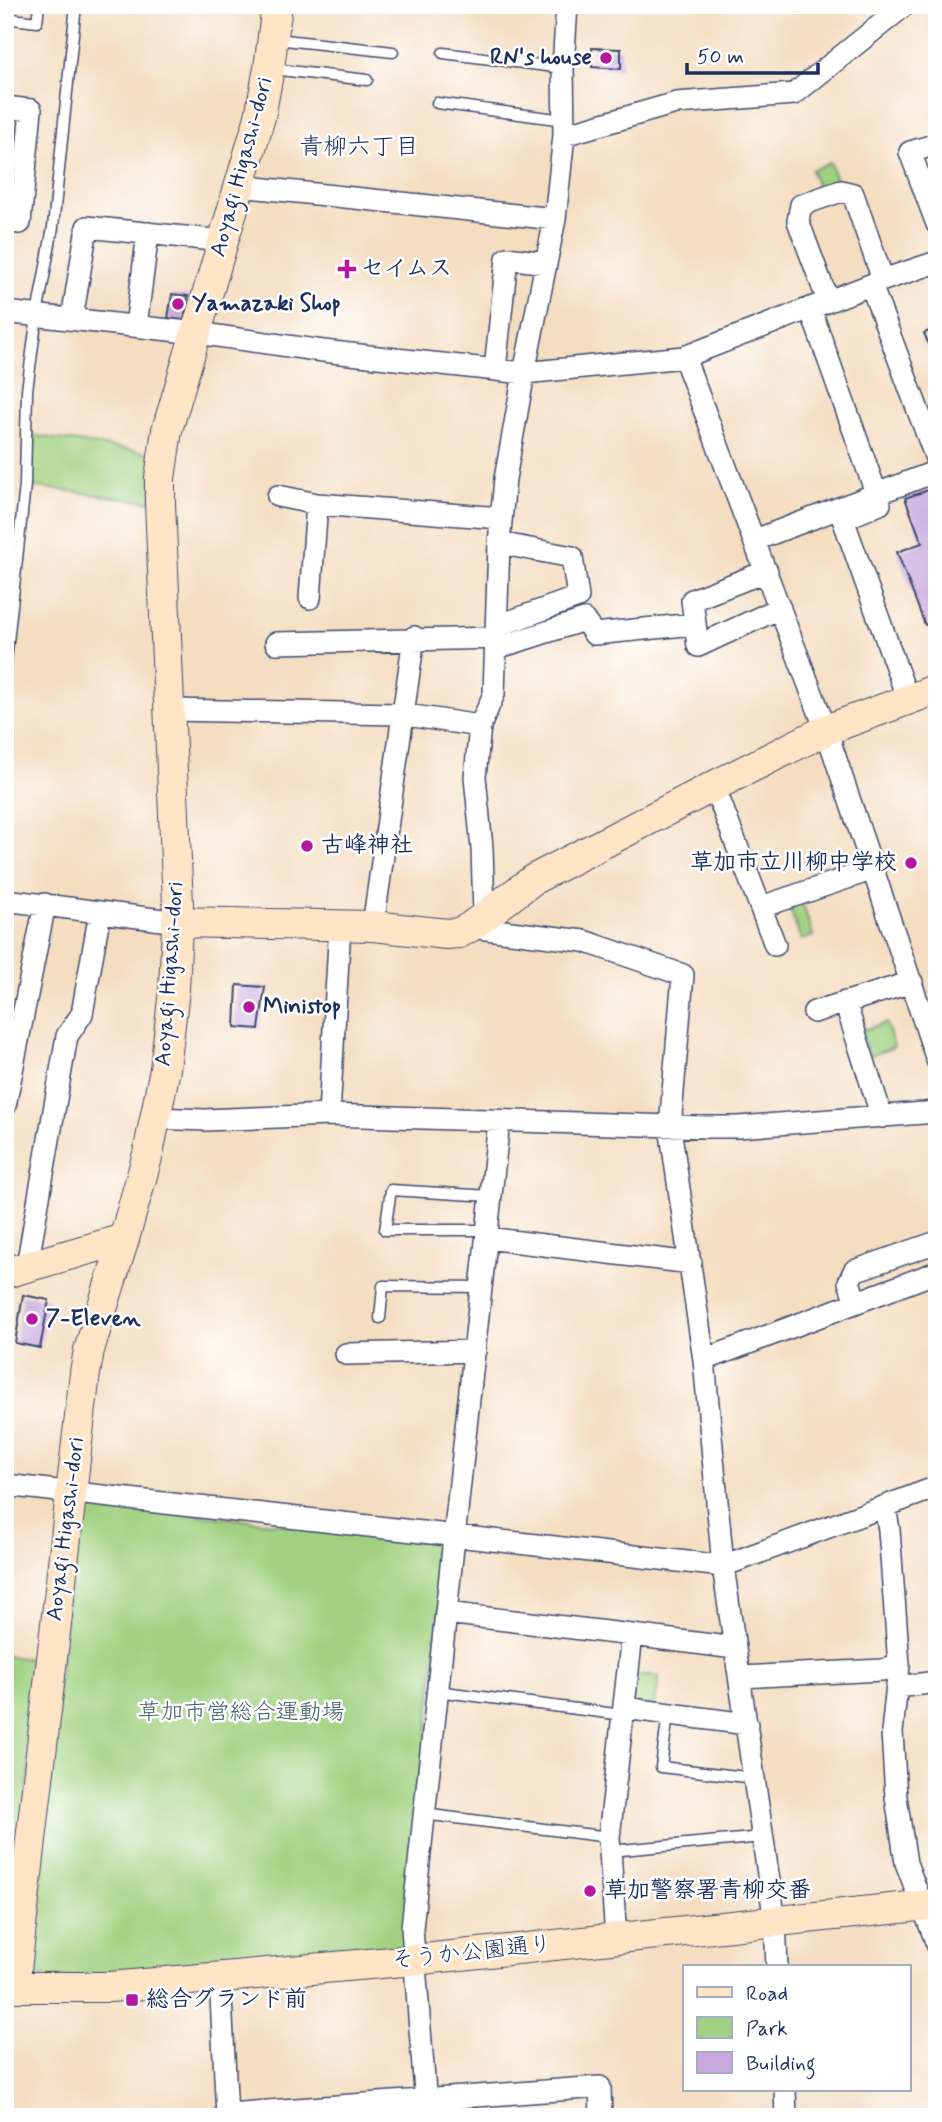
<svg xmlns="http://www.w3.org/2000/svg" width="942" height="2122" font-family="Mynerve,'Klee One',sans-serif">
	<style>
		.green { fill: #a1d180; stroke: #5e806f; stroke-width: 2 }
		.building { fill: #c7a7de }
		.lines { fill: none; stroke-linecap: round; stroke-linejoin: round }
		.lane-casing { stroke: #3c496d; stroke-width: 13 }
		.street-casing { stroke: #3c496d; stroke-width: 24 }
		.secondary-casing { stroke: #3c496d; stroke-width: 32 }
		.lane { stroke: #fff; stroke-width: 10 }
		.street { stroke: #fff; stroke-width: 21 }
		.secondary { stroke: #ffe4c6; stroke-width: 30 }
		.poi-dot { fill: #b5179e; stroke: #fff; stroke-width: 2.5 }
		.labels { text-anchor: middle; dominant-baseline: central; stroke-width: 5; stroke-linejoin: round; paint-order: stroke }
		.poi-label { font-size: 23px; font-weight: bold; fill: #1b2f5e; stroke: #fff; text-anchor: start }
		.street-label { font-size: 23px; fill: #1b2f5e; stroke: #fff }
		.park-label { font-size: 23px; fill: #436068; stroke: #fff }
		.neighbourhood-label { font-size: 24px; fill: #1b2f5e; stroke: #fff }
	</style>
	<rect width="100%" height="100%" fill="#fff"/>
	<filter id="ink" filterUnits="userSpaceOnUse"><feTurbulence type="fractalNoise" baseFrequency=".0143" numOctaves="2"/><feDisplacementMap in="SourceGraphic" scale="14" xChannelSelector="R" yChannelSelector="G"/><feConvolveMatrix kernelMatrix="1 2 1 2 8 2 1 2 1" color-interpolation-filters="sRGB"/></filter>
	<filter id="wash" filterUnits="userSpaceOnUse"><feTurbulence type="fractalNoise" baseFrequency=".00686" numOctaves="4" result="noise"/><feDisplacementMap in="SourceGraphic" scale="28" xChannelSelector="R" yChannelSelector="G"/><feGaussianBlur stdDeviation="1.57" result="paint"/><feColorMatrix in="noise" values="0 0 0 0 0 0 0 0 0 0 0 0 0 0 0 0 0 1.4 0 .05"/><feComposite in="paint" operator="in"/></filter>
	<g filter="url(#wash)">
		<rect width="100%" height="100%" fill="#f4ddc0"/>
		<!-- green -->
		<path class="green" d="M 830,163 L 839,188 L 820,195 L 811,170 Z
			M 31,435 L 152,453 L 151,502 L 30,486 Z
			M 801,898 L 813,936 L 801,940 L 787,901 Z
			M 886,1023 L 894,1047 L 870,1056 L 859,1031 Z
			M 78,1501 L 447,1543 L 405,1951 L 103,1979 L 27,1976 Z
			M 5,1656 L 42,1660 L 18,1869 L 5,1867 Z
			M 630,1674 L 659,1677 L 654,1711 L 626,1707 Z"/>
		<g id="blocks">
			<!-- building -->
			<path class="building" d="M 592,48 L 621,49 L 621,69 L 592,67 Z
				M 172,294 L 188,296 L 184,320 L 168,318 Z
				M 937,328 L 937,365 L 924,333 Z
				M 937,487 L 937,633 L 932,622 L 925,625 L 897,552 L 922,543 L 905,498 Z
				M 237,985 L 265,987 L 259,1029 L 235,1027 Z
				M 23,1295 L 49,1300 L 40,1348 L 15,1343 Z"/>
		</g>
	</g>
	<g filter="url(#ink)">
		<use href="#blocks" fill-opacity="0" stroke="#3c496d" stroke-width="2"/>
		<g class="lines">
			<defs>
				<path id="lane" d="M 5,18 L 37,22 L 39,5
					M 276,39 L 393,52
					M 443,53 L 563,68
					M 272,69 L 367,80
					M 437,103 L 564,120
					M 5,670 L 25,485 L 27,390 L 37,315 L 53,227 L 76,5
					M 488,1230 L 385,1230 L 391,1190 L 491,1196
					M 380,1318 L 383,1286 L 482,1287
					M 437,1691 L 623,1715
					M 668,1714 L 661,1767 L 754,1778
					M 423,1814 L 609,1837
					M 610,1851 L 763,1837"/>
				<path id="street" d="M 5,107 L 31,110 L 20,223 L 5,221
					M 564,135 L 676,103 L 794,94 L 905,5
					M 937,144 L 910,152 L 937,224
					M 239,186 L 555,219
					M 871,285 L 937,461
					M 828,301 L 798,221 L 801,205 L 841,191 L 853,194 L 883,280
					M 810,308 L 880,504 L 843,519 L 908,700
					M 5,312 L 197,333 L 323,351 L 524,373 L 684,357 L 883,280 L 937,262
					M 72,319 L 87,227 L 223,241
					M 136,326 L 148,233
					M 684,357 L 826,730 L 937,1060
					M 495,369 L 507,258 L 546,263
					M 278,496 L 317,504 L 501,518
					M 755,540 L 937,471
					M 767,571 L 692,600 L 698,646 L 780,608
					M 310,598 L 317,504
					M 497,626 L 578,597 L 572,557 L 499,543
					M 276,643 L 497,638
					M 497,648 L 584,620 L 594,634 L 695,624
					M 170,710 L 400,714 L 480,726 L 494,694 L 499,543 L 505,479 L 524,373 L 555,219 L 564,135 L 563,68 L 567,5
					M 480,726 L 475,777 L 482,848 L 484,915
					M 714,786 L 775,945
					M 5,900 L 178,922
					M 761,907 L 874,869
					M 373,926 L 414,637
					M 470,927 L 584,941 L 683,975 L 670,1127 L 704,1360 L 723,1566 L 775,1922 L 777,1966
					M 845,1002 L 882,1117
					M 814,1012 L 912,982
					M 5,1106 L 45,904
					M 329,1115 L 340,925
					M 156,1118 L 205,1120 L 329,1115 L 705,1127 L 738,1127 L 937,1112
					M 487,1238 L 691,1263
					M 27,1266 L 67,1036 L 82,1014 L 100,912
					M 856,1302 L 849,1282 L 854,1271 L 937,1242
					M 346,1354 L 475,1351
					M 704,1360 L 937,1272
					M 5,1485 L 723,1566 L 937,1487
					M 885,1507 L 889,1530 L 899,1665 L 892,1732 L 896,1797 L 906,1863 L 937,1944
					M 446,1613 L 632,1635 L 609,1837 L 616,1938
					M 632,1635 L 735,1648
					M 740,1677 L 882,1670 L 899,1665
					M 897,1687 L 937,1682
					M 624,1708 L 747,1724
					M 220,1977 L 227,2117
					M 785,2089 L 786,2117
					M 227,2114 L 600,2087 L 601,2117
					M 427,2117 L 412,1928 L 499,1121"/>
				<path id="secondary" d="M 178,922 L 373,926 L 447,934 L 459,933 L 470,927 L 534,879 L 714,786 L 826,730 L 937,689
					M 5,1273 L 124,1239
					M 5,1987 L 110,1987 L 414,1960 L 937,1904
					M 14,1987 L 85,1373 L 89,1350 L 124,1239 L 148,1154 L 165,1069 L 174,990 L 178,904 L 160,504 L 160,478 L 167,430 L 260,117 L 269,68 L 277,5"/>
			</defs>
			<!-- lane casing -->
			<use href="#lane" class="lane-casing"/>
			<!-- street casing -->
			<use href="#street" class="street-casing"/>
			<!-- secondary casing -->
			<use href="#secondary" class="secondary-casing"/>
			<!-- lane -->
			<use href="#lane" class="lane"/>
			<!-- street -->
			<use href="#street" class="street"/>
			<!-- secondary -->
			<use href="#secondary" class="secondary"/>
		</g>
	</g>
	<!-- markers -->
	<g class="poi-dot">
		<circle cx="606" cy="58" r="7"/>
		<path d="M343.5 258.5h7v7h7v7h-7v7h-7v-7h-7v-7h7z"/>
		<circle cx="178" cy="304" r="7"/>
		<circle cx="307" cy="846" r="7"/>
		<circle cx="911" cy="863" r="7"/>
		<circle cx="249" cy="1007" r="7"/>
		<circle cx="32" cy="1319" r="7"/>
		<circle cx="590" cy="1891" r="7"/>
		<rect x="125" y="1993" width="14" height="14" rx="3.5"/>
	</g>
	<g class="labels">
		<!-- poi labels -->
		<g class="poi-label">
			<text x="592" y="58" text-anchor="end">RN's house</text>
			<text x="361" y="269">セイムス</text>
			<text x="192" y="304">Yamazaki Shop</text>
			<text x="321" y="846">古峰神社</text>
			<text x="897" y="863" text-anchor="end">草加市立川柳中学校</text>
			<text x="263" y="1007">Ministop</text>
			<text x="46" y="1319">7-Eleven</text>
			<text x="604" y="1891">草加警察署青柳交番</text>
			<text x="146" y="2000">総合グランド前</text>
		</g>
		<!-- street labels -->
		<g class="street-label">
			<text transform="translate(242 167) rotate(-75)">Aoyagi Higashi-dori</text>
			<text transform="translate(170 974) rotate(-86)">Aoyagi Higashi-dori</text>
			<text transform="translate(66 1529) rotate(-83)">Aoyagi Higashi-dori</text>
			<text transform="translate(472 1953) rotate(-6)">そうか公園通り</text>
		</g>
		<!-- park labels -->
		<g class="park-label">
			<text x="241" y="1713">草加市営総合運動場</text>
		</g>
		<!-- neighbourhood labels -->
		<g class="neighbourhood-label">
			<text x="359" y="147">青柳六丁目</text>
		</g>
	</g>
	<!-- margin -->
	<rect width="942" height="2122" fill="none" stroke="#fff" stroke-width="28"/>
	<!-- legend -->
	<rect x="683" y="1965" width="228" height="126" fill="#ffffff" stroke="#a4acbf" stroke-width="2"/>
	<rect x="697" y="1987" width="35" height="10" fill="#ffe4c6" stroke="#a4acbf" stroke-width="2"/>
	<text x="746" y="2000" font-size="21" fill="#1b2f5e">Road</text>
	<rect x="697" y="2017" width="35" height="21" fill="#a1d180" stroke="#a4acbf" stroke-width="2"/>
	<text x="746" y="2035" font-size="21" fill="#1b2f5e">Park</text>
	<rect x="697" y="2052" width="35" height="21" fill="#c7a7de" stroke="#a4acbf" stroke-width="2"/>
	<text x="746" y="2070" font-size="21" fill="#1b2f5e">Building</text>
	<!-- scale -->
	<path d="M687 63v10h131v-10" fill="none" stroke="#1b2f5e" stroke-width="3.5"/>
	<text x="697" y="63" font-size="21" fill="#1b2f5e" stroke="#ffffff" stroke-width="5" paint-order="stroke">50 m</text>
</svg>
